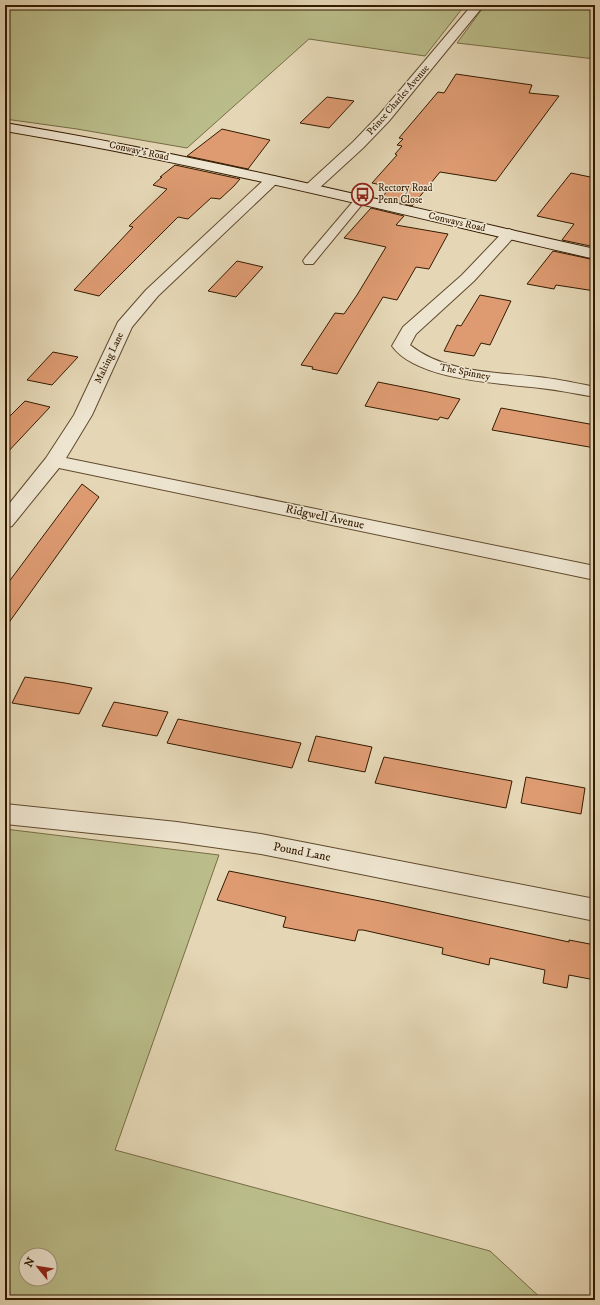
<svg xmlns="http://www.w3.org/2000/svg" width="600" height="1305" font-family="'IM FELL DW Pica',serif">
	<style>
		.green { fill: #babd8a; stroke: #776c45; fill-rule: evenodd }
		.building { fill: #de9b72; stroke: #341b00 }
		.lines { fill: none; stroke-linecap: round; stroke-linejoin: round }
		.lane-casing { stroke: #604a2e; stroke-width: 2 }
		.street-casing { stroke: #604a2e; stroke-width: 2 }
		.secondary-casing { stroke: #341b00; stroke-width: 2 }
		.lane { fill: #eee5d0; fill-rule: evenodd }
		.street { fill: #eee5d0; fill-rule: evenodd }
		.secondary { fill: #eee5d0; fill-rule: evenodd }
		.labels { text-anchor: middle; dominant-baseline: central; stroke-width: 3; stroke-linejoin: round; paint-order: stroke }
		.far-street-label { font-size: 10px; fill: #341b00; stroke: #eee5d0 }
		.far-poi-label { font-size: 10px; fill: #341b00; stroke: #eee5d0; text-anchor: start }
		.street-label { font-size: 12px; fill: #341b00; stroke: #eee5d0 }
	</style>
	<rect width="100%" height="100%" fill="#e5d7b6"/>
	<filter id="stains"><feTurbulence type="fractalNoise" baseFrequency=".005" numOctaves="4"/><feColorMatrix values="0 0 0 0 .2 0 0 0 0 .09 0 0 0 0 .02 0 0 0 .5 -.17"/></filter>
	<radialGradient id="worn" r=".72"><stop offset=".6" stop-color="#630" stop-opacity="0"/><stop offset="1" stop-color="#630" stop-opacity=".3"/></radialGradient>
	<!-- green -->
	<path class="green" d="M 5,5 L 465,5 L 425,56 L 309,39 L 187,148 L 77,129 L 5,119 Z
		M 485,5 L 595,5 L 595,59 L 457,43 Z
		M 5,829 L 219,855 L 115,1150 L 490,1251 L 543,1300 L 5,1300 ZM 26,1255 L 50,1255 L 50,1279 L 26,1279 Z"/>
	<!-- building -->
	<path class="building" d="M 456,74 L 532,85 L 529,93 L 559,96 L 496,181 L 440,172 L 412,206 L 381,198 L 391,187 L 372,183 L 397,155 L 395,154 L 402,146 L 397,145 L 403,139 L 399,138 L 438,92 L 444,93 Z
		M 327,97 L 354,101 L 329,128 L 300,123 Z
		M 222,129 L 270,140 L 248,169 L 187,156 Z
		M 175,165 L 240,179 L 234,186 L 220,199 L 211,198 L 188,219 L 178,217 L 99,296 L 74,290 L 133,227 L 129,226 L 167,189 L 153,185 L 162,177 L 160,177 Z
		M 571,173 L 595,178 L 595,247 L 562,240 L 574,224 L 537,216 Z
		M 371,208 L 404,216 L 396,225 L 448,234 L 429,269 L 416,267 L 397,300 L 383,297 L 337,374 L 312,369 L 313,367 L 301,365 L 335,313 L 344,314 L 357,295 L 386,247 L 344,238 Z
		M 553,251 L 595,260 L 595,291 L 556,285 L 554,289 L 527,284 Z
		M 237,261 L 263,267 L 236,297 L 208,291 Z
		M 480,295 L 511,301 L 490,345 L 481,343 L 474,356 L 444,351 L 457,325 L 461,326 Z
		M 53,352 L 78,357 L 52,385 L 27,380 Z
		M 378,382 L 428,392 L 460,399 L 448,419 L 440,417 L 438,420 L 365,406 Z
		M 25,401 L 50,407 L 5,455 L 5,421 Z
		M 501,408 L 595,425 L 595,448 L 492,430 Z
		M 82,484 L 99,497 L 5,628 L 5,587 Z
		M 25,677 L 65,683 L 92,688 L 79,714 L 12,703 Z
		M 114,702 L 168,712 L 157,736 L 102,726 Z
		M 178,719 L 233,730 L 301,743 L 292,768 L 167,743 Z
		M 316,736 L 372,747 L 365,772 L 308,761 Z
		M 384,757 L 512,781 L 506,808 L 375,783 Z
		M 526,777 L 585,788 L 581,814 L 521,803 Z
		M 229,871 L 385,902 L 569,942 L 569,940 L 595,945 L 595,980 L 569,975 L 567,988 L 543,983 L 545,970 L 490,958 L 489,965 L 442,954 L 443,948 L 363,930 L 358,930 L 355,941 L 283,927 L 286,917 L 217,900 Z"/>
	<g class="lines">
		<defs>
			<path id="lane" d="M 360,197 L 364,198 L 366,200 L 364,202 L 313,264 L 305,264 L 303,261 L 305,258 L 356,198 Z"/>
			<path id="street" d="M 472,5 L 484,5 L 389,121 L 363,148 L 316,191 L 311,192 L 306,191 L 304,188 L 306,185 L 353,142 L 379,115 Z
				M 272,176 L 277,177 L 279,180 L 277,183 L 158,296 L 132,327 L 92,415 L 66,458 L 595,566 L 595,580 L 59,468 L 12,526 L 5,528 L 5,509 L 46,458 L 74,415 L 118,322 L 146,290 L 267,177 Z
				M 509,229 L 514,231 L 517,234 L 514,237 L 474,281 L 416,334 L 410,345 C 445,373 495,372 538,377 C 557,379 576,383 595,387 L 595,397 C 577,394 559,390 540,388 C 501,383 417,381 392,346 L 403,327 L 462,275 L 504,231 Z
				M 5,804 L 177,822 L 261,834 L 595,899 L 595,921 L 261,854 L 177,842 L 5,824 Z"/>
			<path id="secondary" d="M 5,123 C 203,156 399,205 595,249 L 595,259 C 399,214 203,164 5,131 Z"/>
		</defs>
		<!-- lane casing -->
		<use href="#lane" class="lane-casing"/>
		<!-- street casing -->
		<use href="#street" class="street-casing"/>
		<!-- secondary casing -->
		<use href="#secondary" class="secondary-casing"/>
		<!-- lane -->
		<use href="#lane" class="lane"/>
		<!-- street -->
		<use href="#street" class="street"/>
		<!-- secondary -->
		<use href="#secondary" class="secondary"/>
	</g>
	<!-- icons -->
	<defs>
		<symbol id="bus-ring" viewBox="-11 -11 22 22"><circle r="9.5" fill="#eee5d0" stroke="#8f2418" stroke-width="1.5"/><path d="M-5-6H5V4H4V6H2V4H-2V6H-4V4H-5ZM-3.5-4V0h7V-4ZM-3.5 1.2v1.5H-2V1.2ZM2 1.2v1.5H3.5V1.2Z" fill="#8f2418"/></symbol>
	</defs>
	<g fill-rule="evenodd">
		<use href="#bus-ring" x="350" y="182" width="25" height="25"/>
	</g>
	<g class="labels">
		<!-- far-street labels -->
		<g class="far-street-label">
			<text transform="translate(398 100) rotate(-49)">Prince Charles Avenue</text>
			<text transform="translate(139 151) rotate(12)">Conway's Road</text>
			<text transform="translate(457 222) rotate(13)">Conways Road</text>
			<text transform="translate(109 358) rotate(-65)">Malting Lane</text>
			<text transform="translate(465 372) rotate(11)">The Spinney</text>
		</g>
		<!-- far-poi labels -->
		<g class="far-poi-label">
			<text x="378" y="188">Rectory Road<tspan x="378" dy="12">Penn Close</tspan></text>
		</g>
		<!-- street labels -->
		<g class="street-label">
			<text transform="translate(325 517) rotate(12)">Ridgwell Avenue</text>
			<text transform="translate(302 852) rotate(11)">Pound Lane</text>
		</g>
	</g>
	<!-- margin -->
	<rect width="600" height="1305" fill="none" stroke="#e5d7b6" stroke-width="20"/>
	<rect x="6" y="6" width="588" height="1293" fill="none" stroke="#341b00" stroke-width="2"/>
	<rect x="10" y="10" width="580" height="1285" fill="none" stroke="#341b00"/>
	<!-- north arrow -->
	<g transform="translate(38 1267) rotate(300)"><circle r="19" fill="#eee5d0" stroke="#a4947d"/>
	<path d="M0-3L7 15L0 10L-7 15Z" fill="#8f2418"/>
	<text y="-6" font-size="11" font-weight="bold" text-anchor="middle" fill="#341b00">N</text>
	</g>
	<rect width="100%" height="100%" filter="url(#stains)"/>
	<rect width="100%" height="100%" fill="url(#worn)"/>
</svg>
